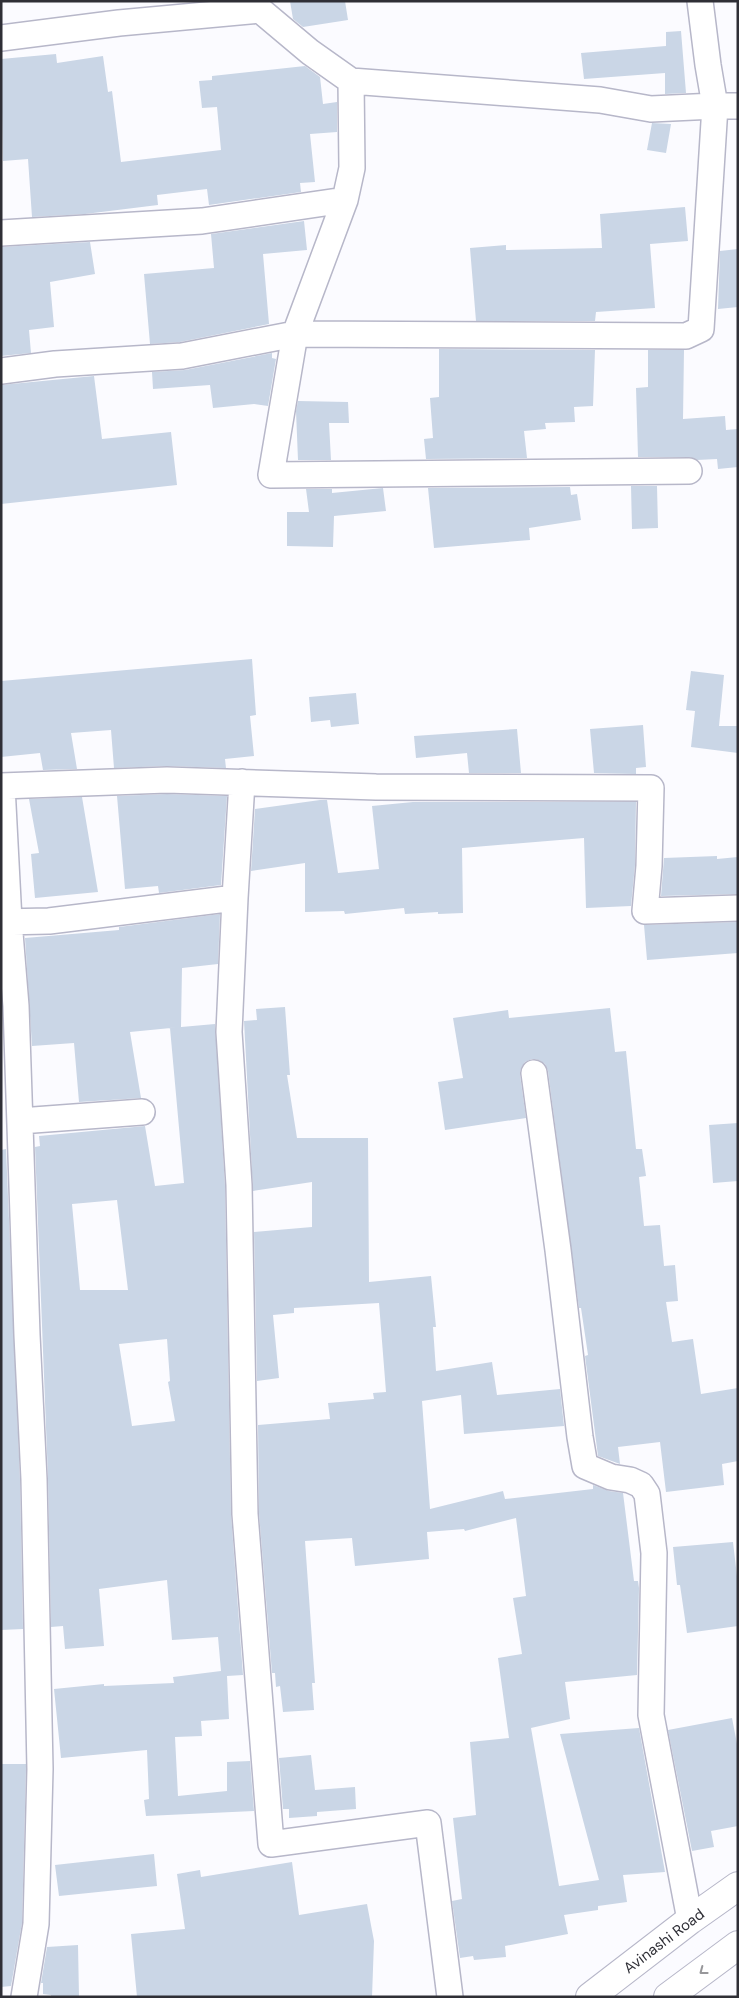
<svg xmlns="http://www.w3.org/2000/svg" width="739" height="1998" font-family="'DM Sans',sans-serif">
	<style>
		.building { fill: #cad6e6; fill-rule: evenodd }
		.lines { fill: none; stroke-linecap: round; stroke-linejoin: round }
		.minor-casing { stroke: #b7b7c9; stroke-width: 28 }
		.major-casing { stroke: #b7b7c9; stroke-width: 30 }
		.minor { stroke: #fff; stroke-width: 25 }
		.major { stroke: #fff; stroke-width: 28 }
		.oneway { stroke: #97979a }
		.labels { text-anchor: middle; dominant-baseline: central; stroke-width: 4; stroke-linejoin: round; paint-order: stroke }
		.street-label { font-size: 15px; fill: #2f2f36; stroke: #fff }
	</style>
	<rect width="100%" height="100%" fill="#fbfbff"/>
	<!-- building -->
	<path class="building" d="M 290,1 L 345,1 L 348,20 L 303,27 L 293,19 Z
		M 681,31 L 686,93 L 665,94 L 665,73 L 584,79 L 581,53 L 666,46 L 666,32 Z
		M 56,54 L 57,63 L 103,56 L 108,92 L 112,91 L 121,162 L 221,150 L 217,107 L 202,108 L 199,81 L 212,80 L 212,76 L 305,66 L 320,77 L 323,104 L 337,102 L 337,132 L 310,134 L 315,182 L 300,183 L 301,192 L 209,205 L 207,189 L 157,195 L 158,205 L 85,214 L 32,217 L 28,159 L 3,161 L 1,59 Z
		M 652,123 L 671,124 L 666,153 L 647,150 Z
		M 685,207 L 688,241 L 650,244 L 655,308 L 596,312 L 595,321 L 476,321 L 470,248 L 506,245 L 506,250 L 602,248 L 600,214 Z
		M 304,221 L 307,250 L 263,254 L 269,324 L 180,342 L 150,344 L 144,274 L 214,268 L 211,234 Z
		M 90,242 L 95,274 L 50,282 L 54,327 L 29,330 L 31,353 L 1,356 L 1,247 Z
		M 738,249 L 738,307 L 718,309 L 720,251 Z
		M 439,349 L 595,350 L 593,406 L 574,407 L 575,422 L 545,423 L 546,429 L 524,431 L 527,458 L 426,459 L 424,439 L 433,438 L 430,398 L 439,397 Z
		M 648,350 L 684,350 L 683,419 L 725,416 L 726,430 L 738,429 L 738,467 L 718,469 L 717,459 L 697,460 L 689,457 L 638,457 L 636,388 L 648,387 Z
		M 272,353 L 272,358 L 276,359 L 268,406 L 254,404 L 213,408 L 210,385 L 153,389 L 152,372 L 185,370 Z
		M 94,376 L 102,439 L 171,432 L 177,485 L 1,504 L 1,385 Z
		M 298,401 L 348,402 L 349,423 L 329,423 L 331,460 L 298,460 L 296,411 Z
		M 631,486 L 657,486 L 658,528 L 632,529 Z
		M 570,487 L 571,495 L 577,494 L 581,520 L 529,528 L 530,540 L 434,548 L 428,488 Z
		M 383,488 L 386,511 L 334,516 L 333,547 L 287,546 L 287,512 L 309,512 L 306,489 L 332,489 L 332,493 Z
		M 252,659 L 256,715 L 250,716 L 254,756 L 225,759 L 226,768 L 167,766 L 114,768 L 111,730 L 71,733 L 77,769 L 43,770 L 40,753 L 1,757 L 1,681 Z
		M 691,671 L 724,675 L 719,726 L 738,726 L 738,753 L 691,747 L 695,711 L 686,710 Z
		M 356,693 L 359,724 L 331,727 L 330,720 L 311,722 L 309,697 Z
		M 643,725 L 646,767 L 636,768 L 636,774 L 594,773 L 590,729 Z
		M 517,729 L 521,773 L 469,773 L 467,753 L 416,758 L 414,736 Z
		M 167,794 L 227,796 L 221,885 L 159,893 L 158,886 L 125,889 L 117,796 Z
		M 82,797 L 98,892 L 35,898 L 31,854 L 39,853 L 29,799 Z
		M 320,800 L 327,800 L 338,873 L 379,869 L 372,806 L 413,802 L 636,802 L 635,865 L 631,906 L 586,908 L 584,838 L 462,848 L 463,913 L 438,914 L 438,912 L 405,914 L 404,908 L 345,914 L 344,911 L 305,912 L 305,863 L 251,871 L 255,809 Z
		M 717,856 L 717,859 L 738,857 L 738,894 L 661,896 L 664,858 Z
		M 220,914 L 218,964 L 182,968 L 181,1027 L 130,1032 L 141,1098 L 79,1102 L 74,1043 L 32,1046 L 25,938 L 119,930 L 119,927 Z
		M 738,922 L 738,953 L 647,960 L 644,925 Z
		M 285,1007 L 290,1075 L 287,1075 L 297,1138 L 368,1138 L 369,1282 L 431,1276 L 436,1327 L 433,1327 L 436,1371 L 492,1362 L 497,1395 L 560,1389 L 564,1426 L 464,1434 L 461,1395 L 422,1401 L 430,1509 L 503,1491 L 505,1499 L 593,1489 L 593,1485 L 609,1491 L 623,1493 L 634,1581 L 638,1581 L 639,1588 L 637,1675 L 565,1682 L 570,1719 L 531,1728 L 559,1886 L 599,1880 L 560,1734 L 639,1728 L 665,1872 L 623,1875 L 627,1902 L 598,1906 L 598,1910 L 564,1915 L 568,1934 L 505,1946 L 506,1957 L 474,1960 L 473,1956 L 460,1958 L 452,1901 L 462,1899 L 453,1818 L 476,1815 L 470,1742 L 509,1738 L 498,1658 L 522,1654 L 513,1598 L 526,1596 L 516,1518 L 465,1531 L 464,1529 L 427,1532 L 429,1559 L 355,1566 L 352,1538 L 305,1541 L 315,1683 L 312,1683 L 314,1710 L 283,1712 L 280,1686 L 276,1687 L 275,1673 L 272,1673 L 259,1513 L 258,1425 L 330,1419 L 328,1403 L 374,1399 L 373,1393 L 386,1392 L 379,1303 L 294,1308 L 294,1313 L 273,1315 L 279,1378 L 257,1381 L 254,1232 L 312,1227 L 312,1182 L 253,1191 L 244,1021 L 257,1020 L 256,1009 Z
		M 610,1008 L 615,1052 L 626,1051 L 636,1149 L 642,1149 L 646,1176 L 639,1177 L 644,1226 L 660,1225 L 664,1266 L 675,1265 L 678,1301 L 666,1302 L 672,1342 L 693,1339 L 701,1394 L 738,1388 L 738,1461 L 722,1464 L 724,1485 L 666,1492 L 660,1442 L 618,1447 L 620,1464 L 598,1456 L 585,1356 L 588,1355 L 581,1308 L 579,1308 L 548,1071 L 545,1064 L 539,1060 L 532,1059 L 525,1062 L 521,1068 L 520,1075 L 526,1118 L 445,1130 L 438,1082 L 463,1078 L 453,1018 L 508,1010 L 509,1018 Z
		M 215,1024 L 225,1186 L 231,1514 L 243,1675 L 227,1676 L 229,1719 L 201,1721 L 202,1736 L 175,1737 L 178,1796 L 227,1791 L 227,1762 L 250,1761 L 254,1811 L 146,1816 L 144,1800 L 149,1799 L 147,1750 L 61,1758 L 54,1689 L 104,1684 L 104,1686 L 174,1683 L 173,1677 L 221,1671 L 218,1637 L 172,1640 L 167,1580 L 99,1589 L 104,1646 L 65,1649 L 63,1626 L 51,1627 L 48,1478 L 35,1147 L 40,1146 L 39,1136 L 145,1126 L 155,1186 L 184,1183 L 170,1028 ZM 117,1200 L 128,1290 L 80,1290 L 72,1204 ZM 167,1339 L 170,1381 L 168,1382 L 175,1421 L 132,1426 L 119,1344 Z
		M 738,1123 L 738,1181 L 713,1183 L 709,1125 Z
		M 6,1149 L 20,1480 L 23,1629 L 1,1630 L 1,1150 Z
		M 733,1542 L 738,1585 L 738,1626 L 687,1633 L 680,1585 L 677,1585 L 673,1547 Z
		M 732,1718 L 738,1749 L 738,1826 L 711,1831 L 714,1847 L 692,1851 L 668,1730 Z
		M 311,1755 L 315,1790 L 355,1787 L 356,1809 L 317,1812 L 317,1816 L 289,1818 L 289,1809 L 283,1809 L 279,1758 Z
		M 1,1764 L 26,1764 L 26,1769 L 22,1923 L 11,1986 L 1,1987 Z
		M 154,1854 L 157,1886 L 59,1896 L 55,1865 Z
		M 292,1862 L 299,1915 L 367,1904 L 374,1941 L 372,1997 L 137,1997 L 131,1934 L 185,1929 L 177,1874 L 200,1870 L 201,1877 Z
		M 78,1945 L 79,1997 L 51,1997 L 51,1995 L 43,1994 L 43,1983 L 41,1983 L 47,1947 Z"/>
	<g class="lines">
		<defs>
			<path id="minor" d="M 700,1 L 708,65 L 715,106 L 738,106
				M 1,38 L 119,23 L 260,10 L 310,52 L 351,81
				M 1,233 L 202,221 L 345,200
				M 1,371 L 55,364 L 182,356 L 295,334 L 345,200 L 352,168 L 351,81 L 600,100 L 651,109 L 715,106 L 701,329 L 686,336 L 295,334 L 271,475 L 689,471
				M 1,786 L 167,780 L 376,787 L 651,788 L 649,866 L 645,911 L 738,908
				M 2,786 L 9,921 L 16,1006 L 27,1335 L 34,1479 L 40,1769 L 36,1924 L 24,1997
				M 235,898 L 242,782
				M 1,922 L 49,921 L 235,898 L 229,1032 L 239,1185 L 245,1514 L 271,1844 L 428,1823 L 450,1997
				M 534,1073 L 558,1250 L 580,1437 L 585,1466 L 611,1477 L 630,1480 L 641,1485 L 647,1494 L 654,1553 L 651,1715 L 690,1920
				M 20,1121 L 142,1112"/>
			<path id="major" d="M 590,1997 L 690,1920 L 738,1886
				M 668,1997 L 738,1945"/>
		</defs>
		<!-- minor casing -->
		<use href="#minor" class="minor-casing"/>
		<!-- major casing -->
		<use href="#major" class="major-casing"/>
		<!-- minor -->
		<use href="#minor" class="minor"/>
		<!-- major -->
		<use href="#major" class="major"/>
	</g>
	<!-- one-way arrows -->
	<defs><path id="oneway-chevron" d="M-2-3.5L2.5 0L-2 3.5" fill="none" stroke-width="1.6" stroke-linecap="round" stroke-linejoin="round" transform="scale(1.25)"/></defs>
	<use class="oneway" href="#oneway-chevron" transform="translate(703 1971) rotate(143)"/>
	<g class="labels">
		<!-- street labels -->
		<g class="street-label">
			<text transform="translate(664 1941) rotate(-37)">Avinashi Road</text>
		</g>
	</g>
	<!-- border -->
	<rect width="739" height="1998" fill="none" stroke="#2f2f36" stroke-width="5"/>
</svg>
